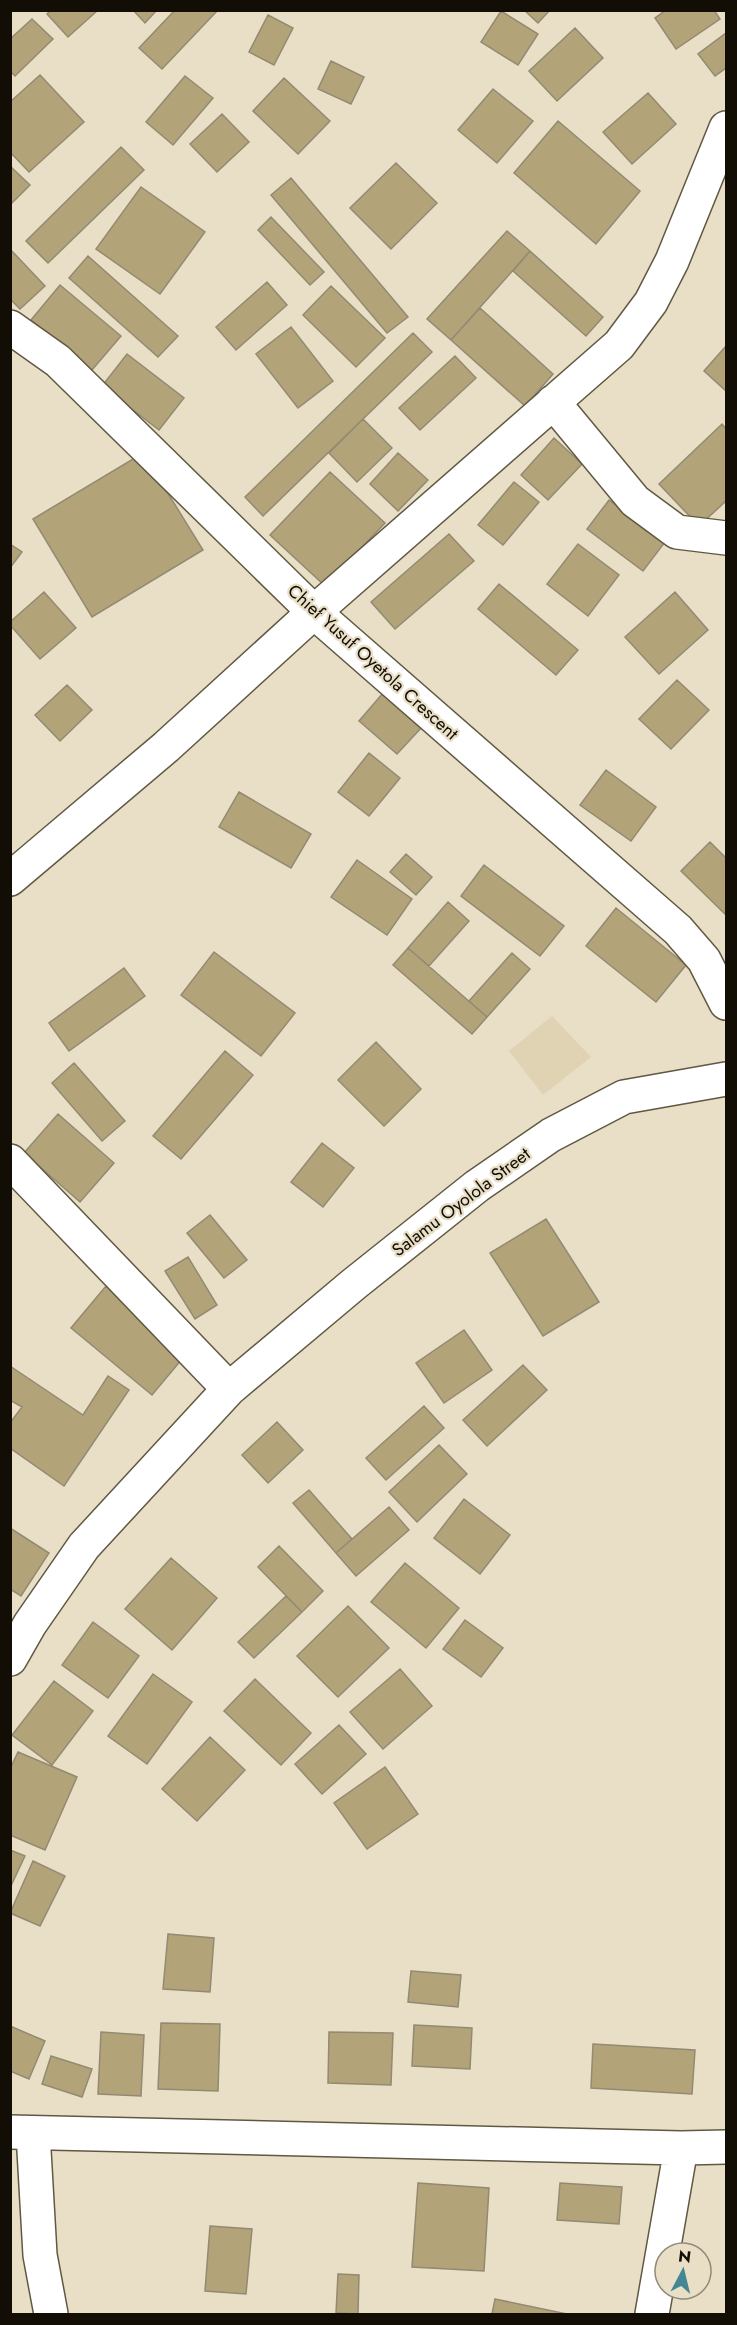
<svg xmlns="http://www.w3.org/2000/svg" width="737" height="2325" font-family="Jost,sans-serif">
	<style>
		.built { fill: #dfd3b3 }
		.building { fill: #b3a379; stroke: #938a73; stroke-width: 1.5 }
		.lines { fill: none; stroke-linecap: round; stroke-linejoin: round }
		.minor-casing { stroke: #605843; stroke-width: 36 }
		.minor { stroke: #fff; stroke-width: 33 }
		.labels { text-anchor: middle; dominant-baseline: central; stroke-width: 4.5; stroke-linejoin: round; paint-order: stroke }
		.street-label { font-size: 18px; fill: #120e06; stroke: #e8dfc6 }
	</style>
	<rect width="100%" height="100%" fill="#e8dfc6"/>
	<!-- built -->
	<path class="built" d="M 552,1016 L 591,1057 L 543,1095 L 509,1051 Z"/>
	<!-- building -->
	<path class="building" d="M 51,10 L 98,10 L 68,37 L 47,14 Z
		M 133,10 L 157,10 L 145,23 Z
		M 175,10 L 218,10 L 162,69 L 139,48 Z
		M 524,10 L 550,10 L 538,23 Z
		M 666,10 L 714,10 L 720,19 L 676,49 L 655,18 Z
		M 501,11 L 538,34 L 518,65 L 481,42 Z
		M 268,15 L 293,28 L 274,65 L 249,52 Z
		M 32,19 L 53,39 L 15,76 L 10,71 L 10,39 Z
		M 575,28 L 603,58 L 557,101 L 529,71 Z
		M 726,33 L 726,68 L 715,76 L 698,54 Z
		M 331,61 L 364,77 L 351,104 L 318,89 Z
		M 40,75 L 84,122 L 29,172 L 10,152 L 10,102 Z
		M 185,76 L 213,98 L 173,145 L 146,122 Z
		M 284,78 L 330,121 L 298,154 L 253,111 Z
		M 493,89 L 533,121 L 497,163 L 458,130 Z
		M 648,93 L 676,124 L 632,164 L 603,132 Z
		M 222,114 L 249,142 L 217,172 L 190,144 Z
		M 558,121 L 640,191 L 596,244 L 514,173 Z
		M 121,147 L 144,170 L 48,263 L 26,241 Z
		M 396,163 L 437,203 L 391,249 L 350,208 Z
		M 10,166 L 30,185 L 10,205 Z
		M 291,178 L 408,317 L 387,333 L 271,195 Z
		M 141,187 L 205,232 L 160,294 L 96,249 Z
		M 271,217 L 324,272 L 310,285 L 258,230 Z
		M 507,231 L 530,251 L 451,340 L 427,319 Z
		M 10,249 L 45,286 L 20,309 L 10,299 Z
		M 530,251 L 603,317 L 586,336 L 513,271 Z
		M 88,256 L 178,336 L 158,357 L 69,278 Z
		M 267,282 L 287,305 L 236,350 L 216,327 Z
		M 60,285 L 121,336 L 92,370 L 31,320 Z
		M 331,286 L 385,338 L 356,367 L 303,315 Z
		M 480,308 L 553,374 L 525,406 L 451,340 Z
		M 291,327 L 333,381 L 298,408 L 256,354 Z
		M 413,333 L 432,352 L 263,516 L 245,497 Z
		M 726,346 L 726,391 L 704,371 Z
		M 127,354 L 184,398 L 159,430 L 102,386 Z
		M 455,356 L 476,378 L 420,430 L 399,408 Z
		M 363,419 L 392,448 L 357,482 L 329,453 Z
		M 722,424 L 726,429 L 726,501 L 699,526 L 659,484 Z
		M 554,438 L 582,464 L 548,500 L 521,475 Z
		M 143,453 L 203,550 L 92,617 L 33,519 Z
		M 398,453 L 428,480 L 398,511 L 370,484 Z
		M 330,472 L 385,523 L 325,586 L 270,535 Z
		M 514,482 L 539,502 L 503,545 L 478,525 Z
		M 609,500 L 665,542 L 643,571 L 587,529 Z
		M 449,534 L 474,561 L 395,629 L 371,602 Z
		M 10,544 L 22,552 L 10,568 Z
		M 578,544 L 619,575 L 588,616 L 547,584 Z
		M 499,584 L 578,650 L 556,675 L 478,609 Z
		M 44,592 L 76,628 L 40,659 L 10,625 L 10,622 Z
		M 675,592 L 708,630 L 659,674 L 625,637 Z
		M 677,680 L 709,710 L 671,749 L 639,719 Z
		M 67,685 L 92,710 L 60,741 L 35,715 Z
		M 383,693 L 422,727 L 397,754 L 359,721 Z
		M 369,753 L 400,778 L 369,816 L 338,792 Z
		M 606,770 L 656,807 L 631,841 L 580,805 Z
		M 239,792 L 311,834 L 291,868 L 219,827 Z
		M 710,842 L 726,858 L 726,915 L 681,871 Z
		M 406,854 L 432,877 L 416,895 L 390,872 Z
		M 357,860 L 412,899 L 387,935 L 331,897 Z
		M 484,865 L 564,926 L 540,956 L 461,896 Z
		M 448,902 L 469,921 L 429,966 L 408,948 Z
		M 616,908 L 686,965 L 656,1002 L 586,946 Z
		M 408,948 L 487,1017 L 472,1034 L 393,965 Z
		M 214,952 L 295,1013 L 261,1056 L 181,995 Z
		M 512,953 L 530,969 L 487,1017 L 469,1001 Z
		M 124,968 L 145,996 L 69,1051 L 49,1023 Z
		M 376,1042 L 421,1089 L 384,1126 L 338,1080 Z
		M 225,1051 L 253,1075 L 181,1159 L 153,1136 Z
		M 74,1063 L 125,1121 L 102,1141 L 52,1083 Z
		M 58,1114 L 114,1163 L 80,1202 L 24,1153 Z
		M 322,1143 L 354,1168 L 323,1207 L 291,1182 Z
		M 210,1215 L 247,1260 L 224,1278 L 187,1233 Z
		M 546,1219 L 599,1302 L 543,1336 L 490,1253 Z
		M 188,1257 L 217,1305 L 195,1319 L 165,1271 Z
		M 106,1286 L 187,1353 L 152,1395 L 71,1328 Z
		M 464,1330 L 492,1370 L 444,1403 L 416,1363 Z
		M 523,1365 L 547,1390 L 487,1446 L 463,1420 Z
		M 10,1366 L 83,1415 L 108,1376 L 129,1390 L 64,1486 L 10,1448 L 10,1423 L 22,1407 L 10,1400 Z
		M 424,1406 L 444,1428 L 386,1480 L 366,1458 Z
		M 277,1422 L 303,1450 L 268,1483 L 242,1455 Z
		M 439,1445 L 467,1474 L 417,1522 L 389,1492 Z
		M 309,1490 L 352,1539 L 336,1553 L 293,1503 Z
		M 464,1499 L 510,1535 L 480,1574 L 434,1538 Z
		M 389,1507 L 409,1530 L 356,1576 L 336,1553 Z
		M 10,1528 L 49,1553 L 21,1596 L 10,1589 Z
		M 279,1546 L 323,1591 L 302,1612 L 258,1567 Z
		M 171,1558 L 217,1598 L 172,1650 L 125,1609 Z
		M 405,1563 L 459,1608 L 426,1648 L 371,1602 Z
		M 286,1596 L 302,1612 L 254,1658 L 238,1642 Z
		M 348,1606 L 389,1648 L 338,1697 L 297,1656 Z
		M 465,1620 L 503,1648 L 481,1677 L 443,1649 Z
		M 93,1622 L 139,1656 L 108,1698 L 62,1665 Z
		M 400,1669 L 432,1706 L 383,1749 L 350,1712 Z
		M 153,1674 L 192,1702 L 147,1764 L 108,1736 Z
		M 255,1679 L 311,1733 L 281,1765 L 224,1711 Z
		M 54,1681 L 93,1711 L 52,1765 L 12,1735 Z
		M 339,1725 L 366,1754 L 322,1794 L 295,1764 Z
		M 210,1737 L 245,1770 L 197,1821 L 162,1789 Z
		M 18,1752 L 77,1777 L 45,1850 L 10,1835 L 10,1769 Z
		M 385,1767 L 418,1814 L 367,1849 L 334,1803 Z
		M 10,1850 L 25,1856 L 10,1888 Z
		M 33,1861 L 65,1876 L 40,1926 L 10,1913 Z
		M 168,1934 L 214,1938 L 210,1992 L 163,1989 Z
		M 411,1971 L 461,1975 L 458,2007 L 408,2002 Z
		M 161,2023 L 220,2024 L 218,2091 L 158,2089 Z
		M 414,2025 L 472,2028 L 470,2069 L 412,2066 Z
		M 10,2026 L 45,2041 L 29,2079 L 10,2071 Z
		M 101,2032 L 144,2035 L 141,2096 L 98,2094 Z
		M 329,2032 L 393,2033 L 391,2085 L 328,2083 Z
		M 593,2044 L 695,2050 L 692,2094 L 591,2088 Z
		M 51,2056 L 92,2069 L 82,2097 L 42,2084 Z
		M 418,2183 L 489,2188 L 484,2271 L 412,2267 Z
		M 560,2183 L 622,2187 L 619,2224 L 557,2220 Z
		M 210,2226 L 252,2229 L 246,2294 L 205,2291 Z
		M 338,2274 L 359,2275 L 358,2314 L 336,2313 Z
		M 495,2299 L 567,2314 L 492,2314 Z"/>
	<g class="lines">
		<defs>
			<path id="minor" d="M 10,327 L 58,361 L 314,612 L 678,930 L 704,960 L 726,1003
				M 553,402 L 635,501 L 677,532 L 726,538
				M 10,879 L 166,747 L 314,612 L 619,345 L 651,302 L 672,261 L 726,128
				M 10,1161 L 229,1389
				M 10,1659 L 30,1624 L 84,1546 L 229,1389 L 354,1284 L 477,1186 L 551,1135 L 624,1097 L 726,1079
				M 10,2132 L 681,2148 L 726,2147
				M 33,2133 L 40,2255 L 51,2314
				M 652,2314 L 681,2148"/>
		</defs>
		<!-- minor casing -->
		<use href="#minor" class="minor-casing"/>
		<!-- minor -->
		<use href="#minor" class="minor"/>
	</g>
	<g class="labels">
		<!-- street labels -->
		<g class="street-label">
			<text transform="translate(373 662) rotate(42)">Chief Yusuf Oyetola Crescent</text>
			<text transform="translate(461 1202) rotate(-37)">Salamu Oyolola Street</text>
		</g>
	</g>
	<!-- border -->
	<rect width="737" height="2325" fill="none" stroke="#120e06" stroke-width="24"/>
	<!-- north arrow -->
	<g transform="translate(683 2271) rotate(7)"><circle r="28" fill="#e8dfc6" stroke="#928b79" stroke-width="1.5"/>
	<path d="M0-4.5L10 22L0 15L-10 22Z" fill="#438795"/>
	<text y="-9" font-size="16" font-weight="bold" text-anchor="middle" fill="#120e06">N</text>
	</g>
</svg>
